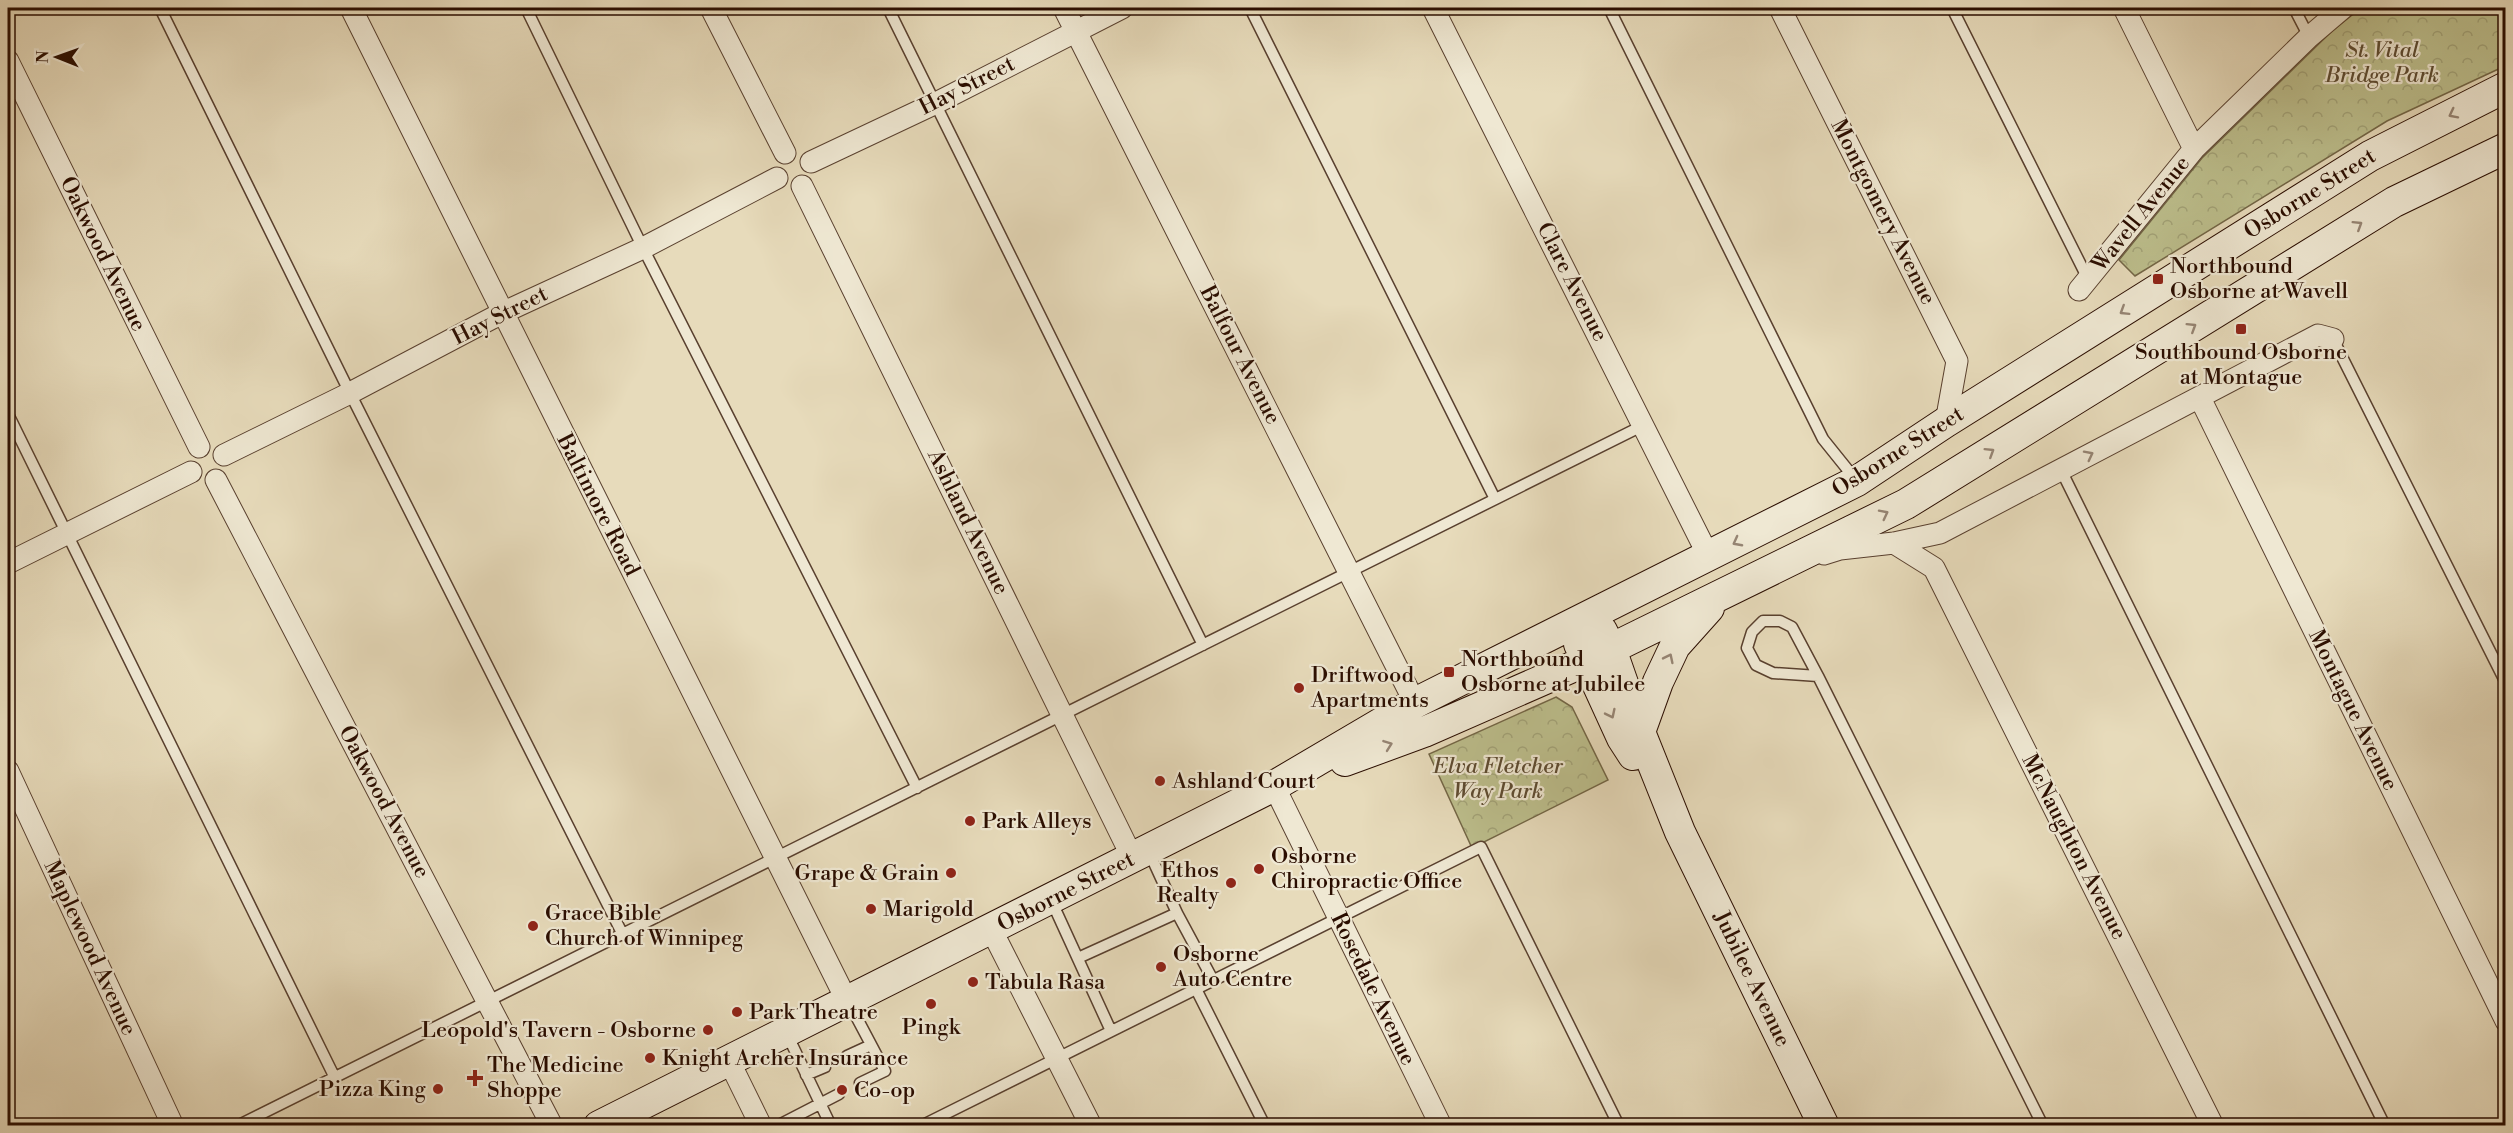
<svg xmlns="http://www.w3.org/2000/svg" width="2513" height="1133" font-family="'Libre Bodoni',serif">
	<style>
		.park { fill: url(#park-crowns); stroke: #736646; stroke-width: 1.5 }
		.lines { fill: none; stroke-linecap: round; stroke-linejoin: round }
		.lane-casing { stroke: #59402f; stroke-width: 13 }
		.street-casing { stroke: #59402f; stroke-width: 23 }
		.secondary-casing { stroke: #2a0d00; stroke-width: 32 }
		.lane { stroke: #efe8d3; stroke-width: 10 }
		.street { stroke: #efe8d3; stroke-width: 21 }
		.secondary { stroke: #efe8d3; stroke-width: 30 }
		.oneway { stroke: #968574 }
		.poi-dot { fill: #8f2418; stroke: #efe8d3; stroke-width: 2 }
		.labels { text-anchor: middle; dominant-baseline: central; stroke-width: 4.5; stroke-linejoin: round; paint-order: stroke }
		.park-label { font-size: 22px; font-style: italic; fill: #5d4b31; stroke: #efe8d3 }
		.street-label { font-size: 22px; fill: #2a0d00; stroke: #efe8d3 }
		.poi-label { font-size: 22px; fill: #2a0d00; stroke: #efe8d3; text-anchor: start }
	</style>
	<defs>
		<pattern id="park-crowns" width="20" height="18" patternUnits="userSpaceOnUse" patternTransform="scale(1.5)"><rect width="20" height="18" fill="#bcbe8c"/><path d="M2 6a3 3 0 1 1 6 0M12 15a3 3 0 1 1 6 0" fill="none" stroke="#a2a277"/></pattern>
	</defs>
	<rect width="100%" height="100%" fill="#e7dbbb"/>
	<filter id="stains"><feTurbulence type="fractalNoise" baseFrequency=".00333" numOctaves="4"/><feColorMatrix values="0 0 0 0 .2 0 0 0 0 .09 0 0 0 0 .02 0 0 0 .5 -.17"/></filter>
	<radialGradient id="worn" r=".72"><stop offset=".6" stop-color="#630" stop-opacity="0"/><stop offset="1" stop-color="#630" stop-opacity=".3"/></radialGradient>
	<!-- park -->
	<path class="park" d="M 2361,8 L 2505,8 L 2505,66 L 2387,121 L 2135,276 L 2119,260 L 2202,158 L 2332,31 Z
		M 1556,697 L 1572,707 L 1608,780 L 1472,848 L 1429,754 Z"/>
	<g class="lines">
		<defs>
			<path id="lane" d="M 160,8 L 350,393 L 623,935
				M 526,8 L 643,248 L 917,788
				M 888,8 L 1203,645
				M 1250,8 L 1495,499
				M 1609,8 L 1823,439 L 1856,480
				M 1952,8 L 2088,279
				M 2294,8 L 2309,37
				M 2333,339 L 2506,683
				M 8,414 L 335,1078
				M 2061,470 L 2385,1126
				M 1818,676 L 1773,673 L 1756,665 L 1747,648 L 1752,632 L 1763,621 L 1780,621 L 1792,627 L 1818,676 L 2043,1126
				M 1051,900 L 1111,1031
				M 1177,913 L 1213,980
				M 1078,958 L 1177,913 L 1149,852
				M 1196,989 L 1265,1126
				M 849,1003 L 885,1071 L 860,1083
				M 786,1032 L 831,1126
				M 847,1056 L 871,1045
				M 806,1075 L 825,1067
				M 237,1126 L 1644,425
				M 777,1126 L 839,1094
				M 921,1126 L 1481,847 L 1619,1126"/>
			<path id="street" d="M 351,8 L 847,1001
				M 711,8 L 785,153
				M 1064,8 L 1415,703
				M 1433,8 L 1709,557
				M 1780,8 L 1957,361 L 1946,422
				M 2124,8 L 2194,149
				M 8,61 L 199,447
				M 811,162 L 934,104 L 1122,8
				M 802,186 L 1133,859
				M 2079,290 L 2194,149 L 2309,37 L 2343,8
				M 2200,398 L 2506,1021
				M 224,455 L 350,393 L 502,313 L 643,248 L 777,178
				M 216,480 L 552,1126
				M 1894,543 L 1934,568 L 2213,1126
				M 1824,554 L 1840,549 L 1894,543 L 1940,533 L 2318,335 L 2333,339
				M 8,563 L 191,472
				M 8,771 L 173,1126
				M 1274,786 L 1441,1126
				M 991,929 L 1091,1126
				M 729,1061 L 761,1126"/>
			<path id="secondary" d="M 1602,631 L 1611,649 L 1640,732 L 1680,832 L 1824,1126
				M 1579,644 L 1622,738 L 1633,755
				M 1640,732 L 1658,682 L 1675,646 L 1709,608
				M 1345,761 L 1424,732 L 1586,661 L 1906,504 L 2394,202 L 2506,148
				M 599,1126 L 1274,786 L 1415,703 L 1857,481 L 1946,422 L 2370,156 L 2506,87"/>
		</defs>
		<!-- lane casing -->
		<use href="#lane" class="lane-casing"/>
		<!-- street casing -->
		<use href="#street" class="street-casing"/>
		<!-- secondary casing -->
		<use href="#secondary" class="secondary-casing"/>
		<!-- lane -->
		<use href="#lane" class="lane"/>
		<!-- street -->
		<use href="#street" class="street"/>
		<!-- secondary -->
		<use href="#secondary" class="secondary"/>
	</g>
	<!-- one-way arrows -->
	<defs><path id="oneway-chevron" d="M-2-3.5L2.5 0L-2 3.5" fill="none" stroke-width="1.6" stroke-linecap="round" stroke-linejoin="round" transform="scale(1.5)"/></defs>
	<g class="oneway">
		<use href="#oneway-chevron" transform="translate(2453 114) rotate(153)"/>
		<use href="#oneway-chevron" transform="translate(2358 225) rotate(-32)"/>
		<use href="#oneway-chevron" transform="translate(2124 311) rotate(148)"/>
		<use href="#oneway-chevron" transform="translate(2192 327) rotate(-32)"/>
		<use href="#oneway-chevron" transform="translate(1990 452) rotate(-32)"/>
		<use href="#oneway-chevron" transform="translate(2089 455) rotate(-27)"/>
		<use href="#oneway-chevron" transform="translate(1884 514) rotate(-27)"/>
		<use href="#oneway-chevron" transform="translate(1737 542) rotate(152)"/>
		<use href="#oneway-chevron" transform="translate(1669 658) rotate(-64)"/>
		<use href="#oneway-chevron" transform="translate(1611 714) rotate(64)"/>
		<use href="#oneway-chevron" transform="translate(1388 745) rotate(-20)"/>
	</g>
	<!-- markers -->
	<g class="poi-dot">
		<rect x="2152" y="273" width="12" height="12" rx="3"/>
		<rect x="2235" y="323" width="12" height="12" rx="3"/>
		<rect x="1443" y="666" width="12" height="12" rx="3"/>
		<circle cx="1299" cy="688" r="6"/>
		<circle cx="1160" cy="781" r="6"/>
		<circle cx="970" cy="821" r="6"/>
		<circle cx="1259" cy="869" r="6"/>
		<circle cx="951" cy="873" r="6"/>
		<circle cx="1231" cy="883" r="6"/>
		<circle cx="871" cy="909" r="6"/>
		<circle cx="533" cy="926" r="6"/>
		<circle cx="1161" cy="967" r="6"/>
		<circle cx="973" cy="982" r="6"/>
		<circle cx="931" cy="1004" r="6"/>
		<circle cx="737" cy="1012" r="6"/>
		<circle cx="708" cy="1030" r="6"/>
		<circle cx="650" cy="1058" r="6"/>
		<path d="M472 1069h6v6h6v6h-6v6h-6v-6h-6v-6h6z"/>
		<circle cx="438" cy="1089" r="6"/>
		<circle cx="842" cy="1090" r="6"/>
	</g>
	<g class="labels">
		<!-- park labels -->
		<g class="park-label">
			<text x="2382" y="50">St. Vital<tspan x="2382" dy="25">Bridge Park</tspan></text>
			<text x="1498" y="766">Elva Fletcher<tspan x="1498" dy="25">Way Park</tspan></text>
		</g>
		<!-- street labels -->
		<g class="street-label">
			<text transform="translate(967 86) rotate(-27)">Hay Street</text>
			<text transform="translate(2310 194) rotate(-32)">Osborne Street</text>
			<text transform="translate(1883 212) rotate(63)">Montgomery Avenue</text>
			<text transform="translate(2141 214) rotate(-51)">Wavell Avenue</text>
			<text transform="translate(103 254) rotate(64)">Oakwood Avenue</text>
			<text transform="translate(1572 282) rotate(63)">Clare Avenue</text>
			<text transform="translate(500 316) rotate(-27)">Hay Street</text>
			<text transform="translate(1240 355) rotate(63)">Balfour Avenue</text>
			<text transform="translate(1898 452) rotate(-32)">Osborne Street</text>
			<text transform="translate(598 505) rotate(63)">Baltimore Road</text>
			<text transform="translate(968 522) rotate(64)">Ashland Avenue</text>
			<text transform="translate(2353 710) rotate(64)">Montague Avenue</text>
			<text transform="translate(384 802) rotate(62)">Oakwood Avenue</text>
			<text transform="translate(2074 847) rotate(63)">McNaughton Avenue</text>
			<text transform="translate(1066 892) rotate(-27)">Osborne Street</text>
			<text transform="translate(90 948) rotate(65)">Maplewood Avenue</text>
			<text transform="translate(1752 979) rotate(64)">Jubilee Avenue</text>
			<text transform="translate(1373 989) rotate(64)">Rosedale Avenue</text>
		</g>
		<!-- poi labels -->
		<g class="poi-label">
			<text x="2170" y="266">Northbound<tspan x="2170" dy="25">Osborne at Wavell</tspan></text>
			<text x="2241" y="352" text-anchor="middle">Southbound Osborne<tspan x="2241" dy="25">at Montague</tspan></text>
			<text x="1461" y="659">Northbound<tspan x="1461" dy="25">Osborne at Jubilee</tspan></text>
			<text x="1311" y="675">Driftwood<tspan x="1311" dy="25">Apartments</tspan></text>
			<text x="1172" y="781">Ashland Court</text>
			<text x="982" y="821">Park Alleys</text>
			<text x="1271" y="856">Osborne<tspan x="1271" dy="25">Chiropractic Office</tspan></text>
			<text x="1219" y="870" text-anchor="end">Ethos<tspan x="1219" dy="25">Realty</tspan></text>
			<text x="939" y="873" text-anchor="end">Grape &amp; Grain</text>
			<text x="883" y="909">Marigold</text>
			<text x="545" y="913">Grace Bible<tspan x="545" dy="25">Church of Winnipeg</tspan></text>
			<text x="1173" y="954">Osborne<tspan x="1173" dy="25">Auto Centre</tspan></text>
			<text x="985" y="982">Tabula Rasa</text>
			<text x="749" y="1012">Park Theatre</text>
			<text x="931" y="1027" text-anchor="middle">Pingk</text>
			<text x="696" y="1030" text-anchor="end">Leopold's Tavern - Osborne</text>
			<text x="662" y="1058">Knight Archer Insurance</text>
			<text x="487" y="1065">The Medicine<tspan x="487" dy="25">Shoppe</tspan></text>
			<text x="426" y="1089" text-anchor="end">Pizza King</text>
			<text x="854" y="1090">Co-op</text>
		</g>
	</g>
	<!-- margin -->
	<rect width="2513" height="1133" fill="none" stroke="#e7dbbb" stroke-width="30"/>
	<rect x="9" y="9" width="2495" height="1115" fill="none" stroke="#2a0d00" stroke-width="3"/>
	<rect x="15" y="15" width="2483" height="1103" fill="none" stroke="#2a0d00" stroke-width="1.5"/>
	<!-- north arrow -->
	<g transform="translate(57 57) rotate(271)" stroke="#efe8d3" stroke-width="4.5" paint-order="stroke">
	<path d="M0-4.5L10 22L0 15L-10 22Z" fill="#2a0d00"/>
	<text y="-9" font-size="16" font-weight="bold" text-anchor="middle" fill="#2a0d00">N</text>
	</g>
	<rect width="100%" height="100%" filter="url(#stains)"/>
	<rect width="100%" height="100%" fill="url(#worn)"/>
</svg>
